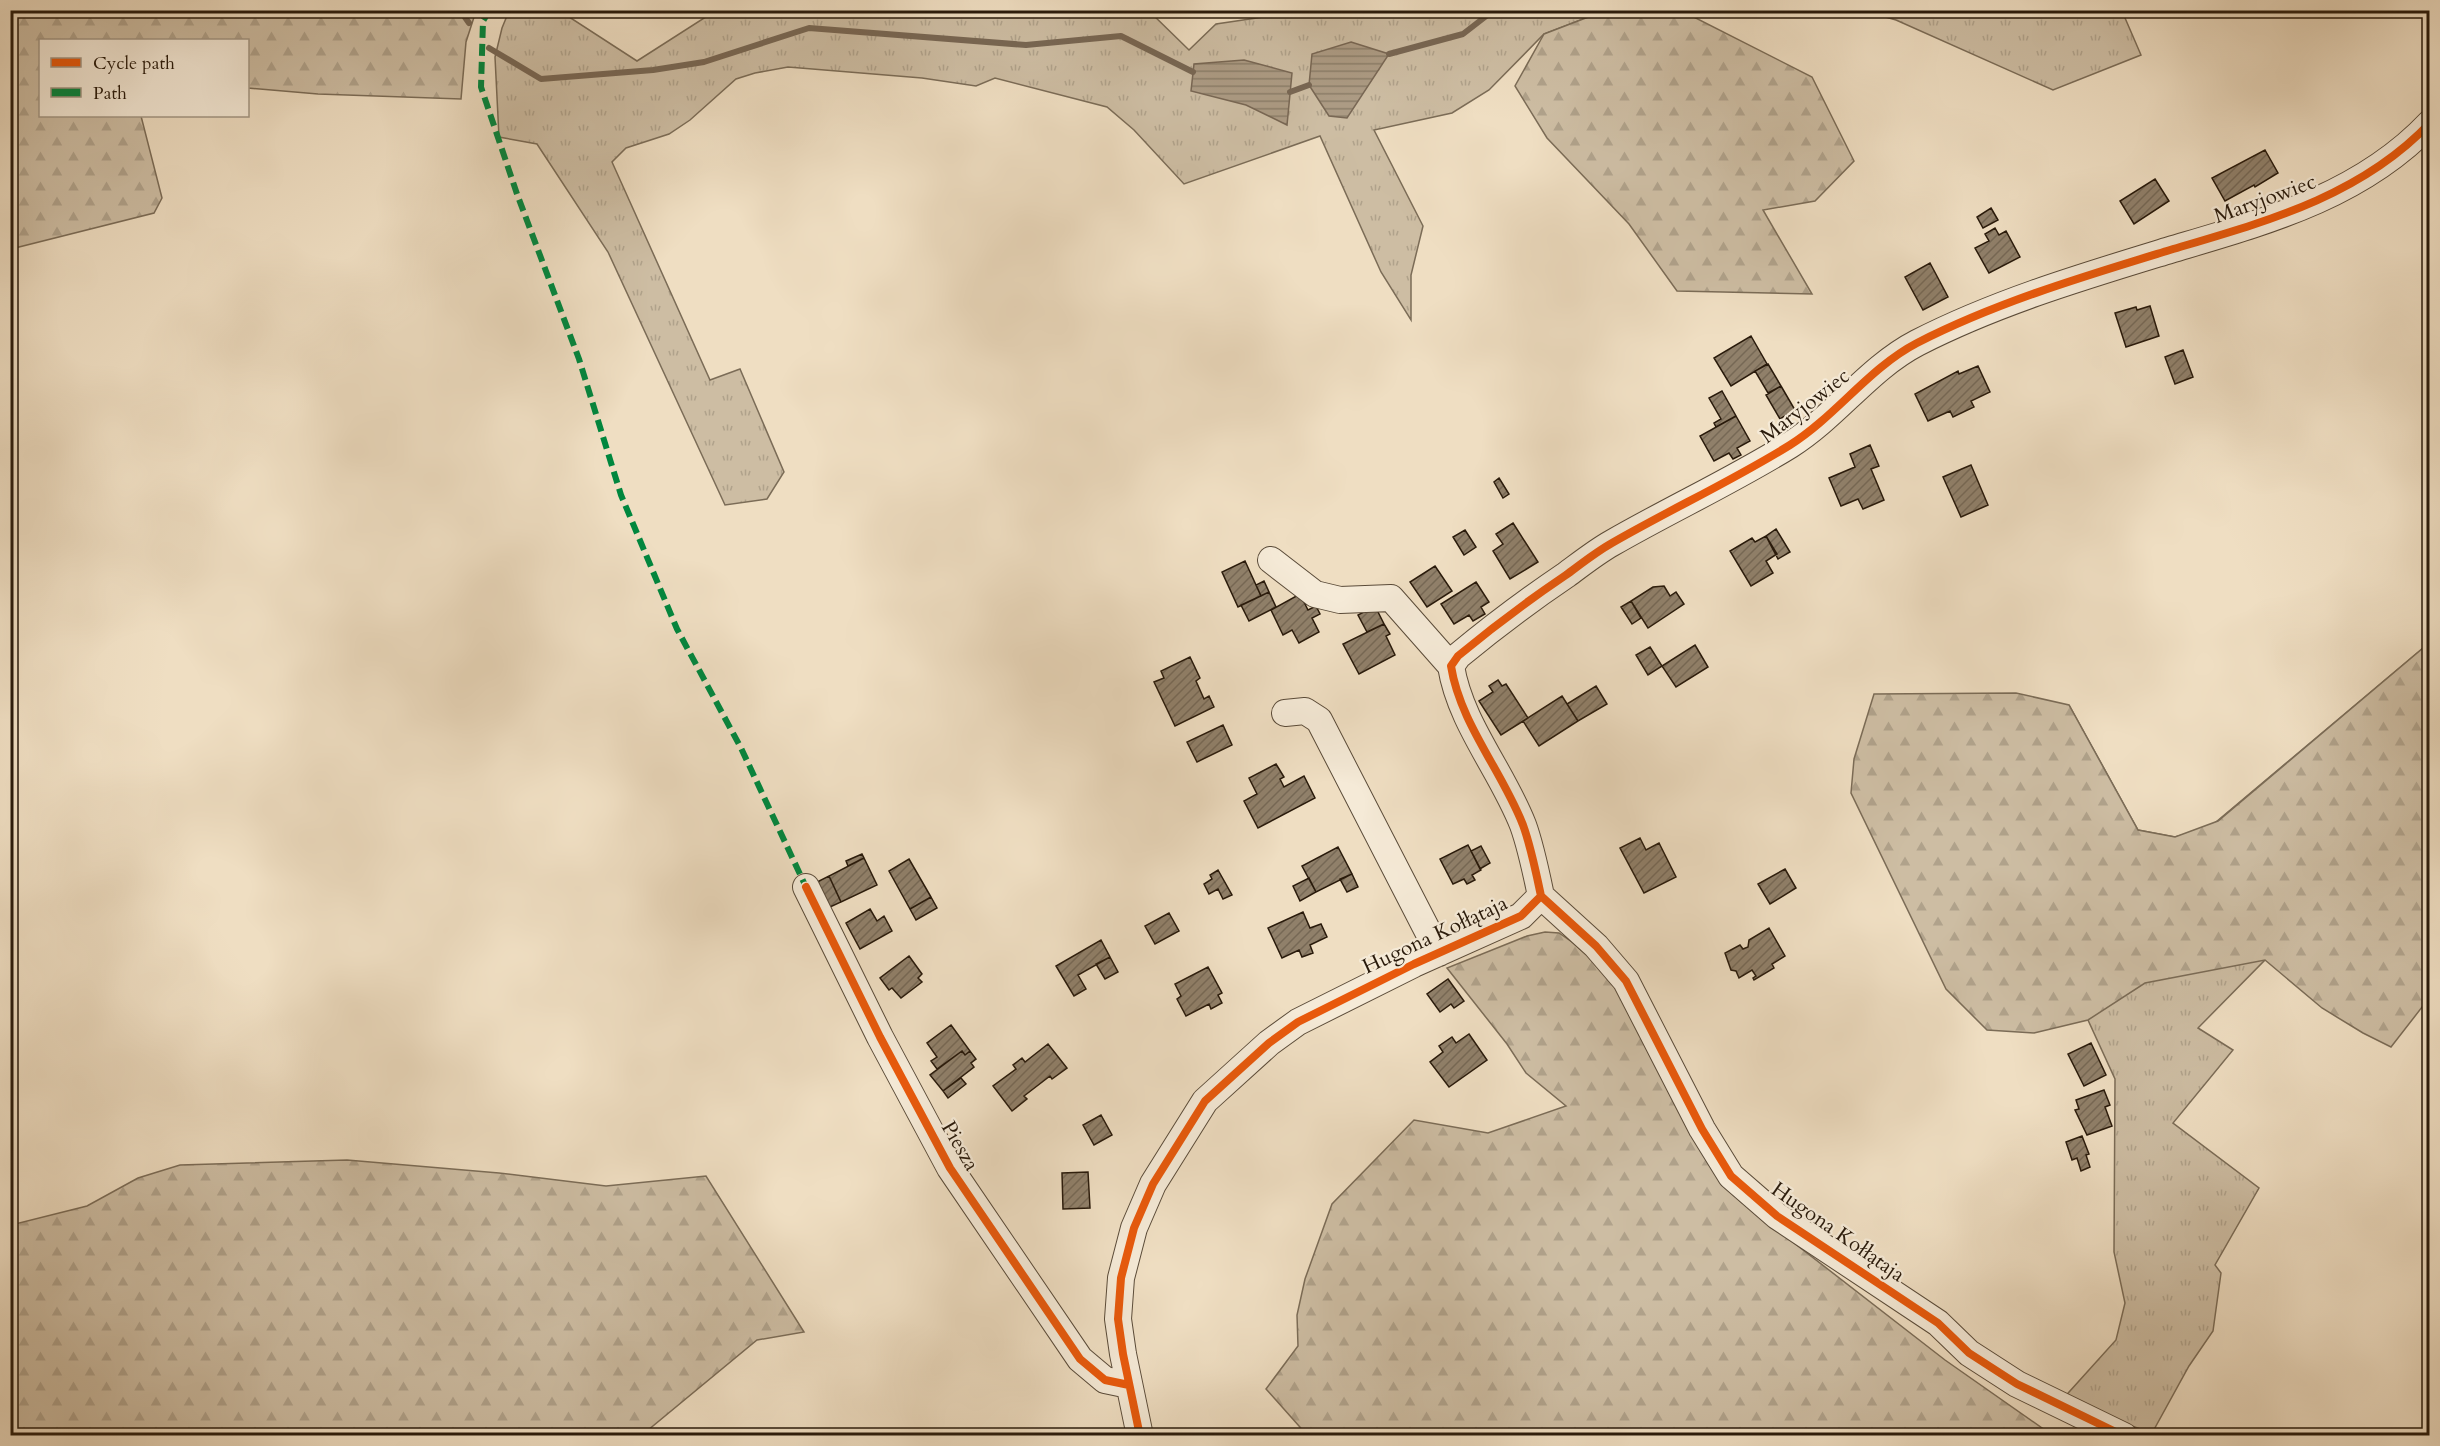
<svg xmlns="http://www.w3.org/2000/svg" width="2440" height="1446" font-family="Cardo,serif">
	<style>
		.grass { fill: url(#grass-tufts); stroke: #7b6c57; stroke-width: 1.5 }
		.forest { fill: url(#forest-firs); stroke: #7b6c57; stroke-width: 1.5 }
		.water { fill: url(#water-rules); stroke: #786754; stroke-width: 1.5 }
		.lines { fill: none; stroke-linecap: round; stroke-linejoin: round }
		.stream { stroke: #786754; stroke-width: 6 }
		.building { fill: url(#building-hatch); stroke: #291a0b; stroke-width: 1.5 }
		.minor-casing { stroke: #5a4b39; stroke-width: 28 }
		.minor { stroke: #f5ead7; stroke-width: 26 }
		.quiet { stroke: #00873e; stroke-width: 6; stroke-dasharray: 12 6; stroke-linecap: butt }
		.cycleway-casing { stroke: #f5ead7; stroke-width: 11 }
		.cycleway { stroke: #e8590c; stroke-width: 8 }
		.labels { text-anchor: middle; dominant-baseline: central; stroke-width: 4.5; stroke-linejoin: round; paint-order: stroke }
		.street-label { font-size: 21px; fill: #291a0b; stroke: #f5ead7 }
	</style>
	<defs>
		<pattern id="grass-tufts" width="24" height="20" patternUnits="userSpaceOnUse" patternTransform="scale(1.5)"><rect width="24" height="20" fill="#cdbda3"/><path d="M3 7l-1-3M5 7V3M7 7l1-3M15 17l-1-3M17 17v-4M19 17l1-3" fill="none" stroke="#b0a28b"/></pattern>
		<pattern id="forest-firs" width="22" height="20" patternUnits="userSpaceOnUse" patternTransform="scale(1.5)"><rect width="22" height="20" fill="#cdbda3"/><path d="M5 1l3.5 6h-7zM16 11l3.5 6h-7z" fill="#b0a28b"/></pattern>
		<pattern id="water-rules" width="6" height="5" patternUnits="userSpaceOnUse" patternTransform="scale(1.5)"><rect width="6" height="5" fill="#ac9b84"/><path d="M0 2.5h6" fill="none" stroke="#8c7e6a"/></pattern>
		<pattern id="building-hatch" width="6" height="6" patternUnits="userSpaceOnUse" patternTransform="scale(1.5)"><rect width="6" height="6" fill="#90806a"/><path d="M-1 1l2-2M0 6l6-6M5 7l2-2" fill="none" stroke="#766855"/></pattern>
	</defs>
	<rect width="100%" height="100%" fill="#efdec2"/>
	<filter id="stains"><feTurbulence type="fractalNoise" baseFrequency=".00333" numOctaves="4"/><feColorMatrix values="0 0 0 0 .2 0 0 0 0 .09 0 0 0 0 .02 0 0 0 .5 -.17"/></filter>
	<radialGradient id="worn" r=".72"><stop offset=".6" stop-color="#630" stop-opacity="0"/><stop offset="1" stop-color="#630" stop-opacity=".3"/></radialGradient>
	<!-- grass -->
	<path class="grass" d="M 509,11 L 560,11 L 637,61 L 715,11 L 1149,11 L 1189,50 L 1216,24 L 1304,11 L 1604,11 L 1544,34 L 1489,90 L 1452,113 L 1374,130 L 1423,226 L 1411,275 L 1411,320 L 1381,272 L 1320,136 L 1184,184 L 1134,130 L 1107,107 L 995,78 L 976,86 L 922,78 L 788,67 L 755,73 L 736,79 L 690,120 L 669,134 L 626,148 L 612,162 L 710,380 L 740,369 L 784,472 L 767,499 L 725,505 L 608,252 L 537,144 L 499,137 L 495,57 L 502,28 Z
		M 1864,11 L 2122,11 L 2141,55 L 2053,90 L 1896,20 Z
		M 2429,643 L 2392,831 L 2198,1028 L 2233,1050 L 2173,1123 L 2259,1188 L 2215,1265 L 2221,1273 L 2213,1331 L 2189,1366 L 2151,1435 L 2143,1430 L 2061,1401 L 2116,1340 L 2125,1303 L 2114,1252 L 2115,1079 L 2088,1020 L 2069,705 L 2138,830 L 2175,837 L 2210,827 Z"/>
	<!-- forest -->
	<path class="forest" d="M 10,11 L 11,10 L 476,11 L 466,42 L 461,99 L 318,94 L 248,88 L 248,40 L 40,40 L 40,116 L 141,116 L 162,198 L 154,213 L 11,249 Z
		M 1604,11 L 1682,11 L 1812,77 L 1854,161 L 1815,201 L 1763,210 L 1812,294 L 1677,291 L 1629,224 L 1547,138 L 1515,86 L 1544,34 Z
		M 2429,643 L 2429,991 L 2426,1002 L 2391,1047 L 2363,1033 L 2322,1008 L 2265,960 L 2145,983 L 2088,1020 L 2034,1033 L 1987,1030 L 1946,989 L 1851,793 L 1854,759 L 1874,694 L 2016,693 L 2069,705 L 2138,830 L 2175,837 L 2218,821 Z
		M 1545,932 L 1559,933 L 1572,942 L 1598,965 L 1621,991 L 1715,1172 L 1740,1201 L 1945,1360 L 2045,1430 L 2060,1435 L 1307,1435 L 1266,1389 L 1298,1346 L 1297,1315 L 1305,1279 L 1332,1204 L 1414,1120 L 1488,1133 L 1566,1106 L 1526,1073 L 1507,1044 L 1447,968 L 1527,936 Z
		M 347,1160 L 499,1173 L 606,1186 L 706,1176 L 804,1332 L 757,1340 L 642,1435 L 11,1435 L 11,1225 L 87,1206 L 138,1178 L 180,1165 Z"/>
	<!-- water -->
	<path class="water" d="M 1351,42 L 1389,54 L 1347,118 L 1329,116 L 1309,85 L 1312,54 Z
		M 1244,60 L 1292,73 L 1287,125 L 1246,105 L 1191,91 L 1194,64 Z"/>
	<g class="lines">
		<!-- stream -->
		<path class="stream" d="M 460,10 L 469,23
			M 489,48 L 541,79 L 653,70 L 704,62 L 809,28 L 1026,45 L 1121,36 L 1193,72
			M 1389,54 L 1463,34 L 1494,10
			M 1290,92 L 1309,85"/>
	</g>
	<!-- building -->
	<path class="building" d="M 2265,150 L 2278,173 L 2255,187 L 2254,185 L 2225,201 L 2212,178 Z
		M 2155,179 L 2169,201 L 2134,224 L 2120,201 Z
		M 1991,208 L 1998,220 L 1983,228 L 1977,217 Z
		M 1995,228 L 1999,235 L 2006,231 L 2020,257 L 1989,273 L 1975,248 L 1989,241 L 1985,234 Z
		M 1930,263 L 1948,297 L 1923,310 L 1905,277 Z
		M 2150,306 L 2159,336 L 2126,347 L 2115,313 L 2136,307 L 2137,310 Z
		M 1751,336 L 1767,364 L 1731,386 L 1714,358 Z
		M 2183,350 L 2193,377 L 2175,384 L 2165,357 Z
		M 1768,364 L 1781,386 L 1768,393 L 1755,371 Z
		M 1978,366 L 1990,392 L 1971,401 L 1974,407 L 1953,417 L 1950,411 L 1928,421 L 1915,394 L 1958,371 L 1959,374 Z
		M 1781,386 L 1795,410 L 1780,419 L 1766,395 Z
		M 1722,391 L 1736,416 L 1716,427 L 1714,423 L 1721,419 L 1709,398 Z
		M 1736,416 L 1750,441 L 1737,448 L 1741,455 L 1733,459 L 1729,453 L 1714,461 L 1700,436 Z
		M 1870,445 L 1879,466 L 1871,469 L 1884,500 L 1863,509 L 1858,499 L 1841,506 L 1829,478 L 1855,467 L 1850,454 Z
		M 1971,465 L 1988,505 L 1961,517 L 1943,477 Z
		M 1499,478 L 1509,494 L 1503,498 L 1494,482 Z
		M 1513,523 L 1538,562 L 1510,579 L 1493,551 L 1503,544 L 1496,534 Z
		M 1776,529 L 1790,552 L 1778,559 L 1766,536 Z
		M 1465,530 L 1476,547 L 1464,555 L 1453,537 Z
		M 1766,536 L 1777,554 L 1766,561 L 1773,573 L 1751,586 L 1730,551 L 1752,538 L 1755,542 Z
		M 1245,561 L 1261,596 L 1238,607 L 1222,572 Z
		M 1435,566 L 1452,591 L 1427,607 L 1410,582 Z
		M 1264,581 L 1269,592 L 1261,596 L 1256,585 Z
		M 1476,582 L 1489,602 L 1481,607 L 1485,614 L 1473,621 L 1469,615 L 1454,624 L 1441,604 Z
		M 1664,586 L 1670,596 L 1676,592 L 1684,604 L 1648,628 L 1631,601 L 1653,587 Z
		M 1269,592 L 1276,607 L 1249,621 L 1241,605 Z
		M 1300,594 L 1308,610 L 1316,606 L 1320,614 L 1312,618 L 1319,632 L 1299,643 L 1292,630 L 1283,635 L 1271,610 Z
		M 1631,601 L 1641,618 L 1632,624 L 1621,607 Z
		M 1375,606 L 1384,624 L 1367,632 L 1358,615 Z
		M 1384,624 L 1390,634 L 1386,636 L 1395,655 L 1359,674 L 1343,644 Z
		M 1695,645 L 1708,667 L 1676,687 L 1662,666 Z
		M 1650,647 L 1662,666 L 1648,675 L 1636,655 Z
		M 1190,657 L 1200,678 L 1196,681 L 1204,699 L 1209,696 L 1214,707 L 1175,726 L 1154,682 L 1164,678 L 1161,671 Z
		M 1498,680 L 1502,686 L 1506,684 L 1528,718 L 1501,735 L 1479,701 L 1493,692 L 1489,686 Z
		M 1596,686 L 1607,704 L 1578,721 L 1567,704 Z
		M 1562,696 L 1578,721 L 1539,746 L 1523,721 Z
		M 1223,725 L 1232,745 L 1197,762 L 1187,742 Z
		M 1276,764 L 1284,777 L 1280,779 L 1284,787 L 1304,776 L 1315,798 L 1258,828 L 1244,801 L 1257,794 L 1249,778 Z
		M 1640,838 L 1646,850 L 1659,843 L 1676,877 L 1644,893 L 1620,848 Z
		M 1468,845 L 1481,870 L 1472,875 L 1475,880 L 1467,884 L 1464,879 L 1453,884 L 1440,859 Z
		M 1481,846 L 1490,863 L 1480,869 L 1471,851 Z
		M 1338,847 L 1352,874 L 1316,892 L 1302,866 Z
		M 862,854 L 864,858 L 848,866 L 846,861 Z
		M 864,858 L 877,885 L 841,902 L 829,876 Z
		M 909,859 L 931,897 L 910,909 L 889,871 Z
		M 1785,869 L 1796,888 L 1770,904 L 1758,884 Z
		M 1218,870 L 1232,895 L 1223,899 L 1218,889 L 1209,894 L 1204,884 L 1212,879 L 1210,875 Z
		M 1352,874 L 1358,887 L 1347,892 L 1340,879 Z
		M 829,876 L 841,902 L 830,907 L 817,882 Z
		M 1309,878 L 1316,892 L 1300,901 L 1293,886 Z
		M 931,897 L 937,908 L 916,920 L 910,909 Z
		M 870,909 L 877,921 L 884,916 L 892,931 L 860,949 L 846,923 Z
		M 1303,912 L 1310,928 L 1321,924 L 1327,937 L 1310,945 L 1313,953 L 1302,957 L 1299,950 L 1282,958 L 1268,928 Z
		M 1169,913 L 1179,931 L 1155,944 L 1145,926 Z
		M 1769,928 L 1785,956 L 1772,964 L 1774,968 L 1754,980 L 1753,978 L 1756,976 L 1752,970 L 1739,978 L 1736,971 L 1731,970 L 1725,953 L 1740,945 L 1743,949 L 1748,947 L 1749,940 Z
		M 1101,940 L 1110,957 L 1078,975 L 1086,989 L 1074,996 L 1056,966 Z
		M 909,956 L 922,974 L 918,978 L 922,982 L 901,998 L 892,988 L 889,990 L 880,978 Z
		M 1110,957 L 1118,972 L 1105,979 L 1096,964 Z
		M 1208,967 L 1222,993 L 1218,995 L 1222,1003 L 1211,1009 L 1209,1004 L 1186,1016 L 1177,999 L 1181,996 L 1175,984 Z
		M 1448,979 L 1464,1001 L 1454,1008 L 1451,1004 L 1440,1012 L 1427,994 Z
		M 951,1025 L 970,1051 L 965,1055 L 962,1051 L 937,1069 L 931,1061 L 937,1057 L 927,1043 Z
		M 1469,1034 L 1487,1060 L 1449,1087 L 1430,1062 L 1443,1052 L 1439,1046 L 1452,1037 L 1456,1043 Z
		M 2091,1043 L 2106,1075 L 2084,1086 L 2068,1054 Z
		M 1048,1044 L 1067,1068 L 1052,1079 L 1050,1076 L 1024,1096 L 1027,1099 L 1012,1111 L 993,1086 L 1016,1069 L 1013,1065 L 1022,1058 L 1025,1062 Z
		M 962,1051 L 965,1055 L 970,1051 L 976,1059 L 971,1063 L 974,1067 L 943,1091 L 930,1075 Z
		M 961,1078 L 966,1084 L 948,1098 L 943,1091 Z
		M 2104,1090 L 2110,1105 L 2105,1107 L 2112,1126 L 2087,1135 L 2075,1110 L 2079,1109 L 2076,1100 Z
		M 1101,1115 L 1112,1135 L 1094,1145 L 1083,1125 Z
		M 2082,1136 L 2089,1154 L 2086,1155 L 2090,1167 L 2081,1171 L 2077,1158 L 2072,1160 L 2066,1142 Z
		M 1088,1172 L 1090,1208 L 1063,1209 L 1062,1173 Z"/>
	<g class="lines">
		<defs>
			<path id="minor" d="M 1271,560 L 1315,594 L 1340,600 L 1391,598 L 1451,666
				M 1285,713 L 1305,711 L 1319,720 L 1439,953
				M 806,887 L 880,1037 L 950,1168 L 1080,1359 L 1105,1380 L 1129,1385
				M 1541,896 C 1536,872 1531,847 1523,825 C 1502,771 1460,723 1451,666 L 1458,656 C 1493,627 1529,600 1566,575 C 1581,564 1596,552 1612,543 C 1671,509 1732,481 1790,445 C 1836,416 1869,368 1917,343 C 1997,302 2085,276 2170,250 C 2264,222 2360,197 2430,123
				M 1541,896 L 1596,946 L 1626,981 L 1702,1129 L 1731,1176 L 1777,1216 L 1938,1323 L 1969,1353 L 2017,1384 L 2124,1436
				M 1140,1436 L 1123,1354 L 1118,1319 L 1121,1278 L 1134,1228 L 1153,1184 L 1205,1101 L 1269,1043 L 1298,1022 L 1414,964 L 1521,916 L 1541,896"/>
		</defs>
		<!-- minor casing -->
		<use href="#minor" class="minor-casing"/>
		<!-- minor -->
		<use href="#minor" class="minor"/>
		<!-- quiet -->
		<path class="quiet" d="M 490,10 L 483,21 L 481,87 L 517,194 L 579,359 L 621,495 L 677,629 L 741,748 L 806,887"/>
		<defs>
			<path id="cycleway" d="M 806,887 L 880,1037 L 950,1168 L 1080,1359 L 1105,1380 L 1129,1385
				M 1541,896 C 1536,872 1531,847 1523,825 C 1502,771 1460,723 1451,666 L 1458,656 C 1493,627 1529,600 1566,575 C 1581,564 1596,552 1612,543 C 1671,509 1732,481 1790,445 C 1836,416 1869,368 1917,343 C 1997,302 2085,276 2170,250 C 2264,222 2360,197 2430,123
				M 1541,896 L 1596,946 L 1626,981 L 1702,1129 L 1731,1176 L 1777,1216 L 1938,1323 L 1969,1353 L 2017,1384 L 2124,1436
				M 1140,1436 L 1123,1354 L 1118,1319 L 1121,1278 L 1134,1228 L 1153,1184 L 1205,1101 L 1269,1043 L 1298,1022 L 1414,964 L 1521,916 L 1541,896"/>
		</defs>
		<!-- cycleway casing -->
		<use href="#cycleway" class="cycleway-casing"/>
		<!-- cycleway -->
		<use href="#cycleway" class="cycleway"/>
	</g>
	<g class="labels">
		<!-- street labels -->
		<g class="street-label">
			<text transform="translate(2265 199) rotate(-20)">Maryjowiec</text>
			<text transform="translate(1805 406) rotate(-38)">Maryjowiec</text>
			<text transform="translate(1435 935) rotate(-25)">Hugona Kołłątaja</text>
			<text transform="translate(960 1146) rotate(60)">Piesza</text>
			<text transform="translate(1838 1232) rotate(35)">Hugona Kołłątaja</text>
		</g>
	</g>
	<!-- margin -->
	<rect width="2440" height="1446" fill="none" stroke="#efdec2" stroke-width="36"/>
	<rect x="12" y="12" width="2416" height="1422" fill="none" stroke="#291a0b" stroke-width="3"/>
	<rect x="18" y="18" width="2404" height="1410" fill="none" stroke="#291a0b" stroke-width="1.5"/>
	<!-- legend -->
	<rect x="39" y="39" width="210" height="78" fill="#f5ead7" stroke="#a39785" stroke-width="1.5"/>
	<rect x="51" y="58" width="30" height="9" fill="#e8590c" stroke="#a39785" stroke-width="1.5"/>
	<text x="93" y="69" font-size="18" fill="#291a0b">Cycle path</text>
	<rect x="51" y="88" width="30" height="9" fill="#00873e" stroke="#a39785" stroke-width="1.5"/>
	<text x="93" y="99" font-size="18" fill="#291a0b">Path</text>
	<rect width="100%" height="100%" filter="url(#stains)"/>
	<rect width="100%" height="100%" fill="url(#worn)"/>
</svg>
